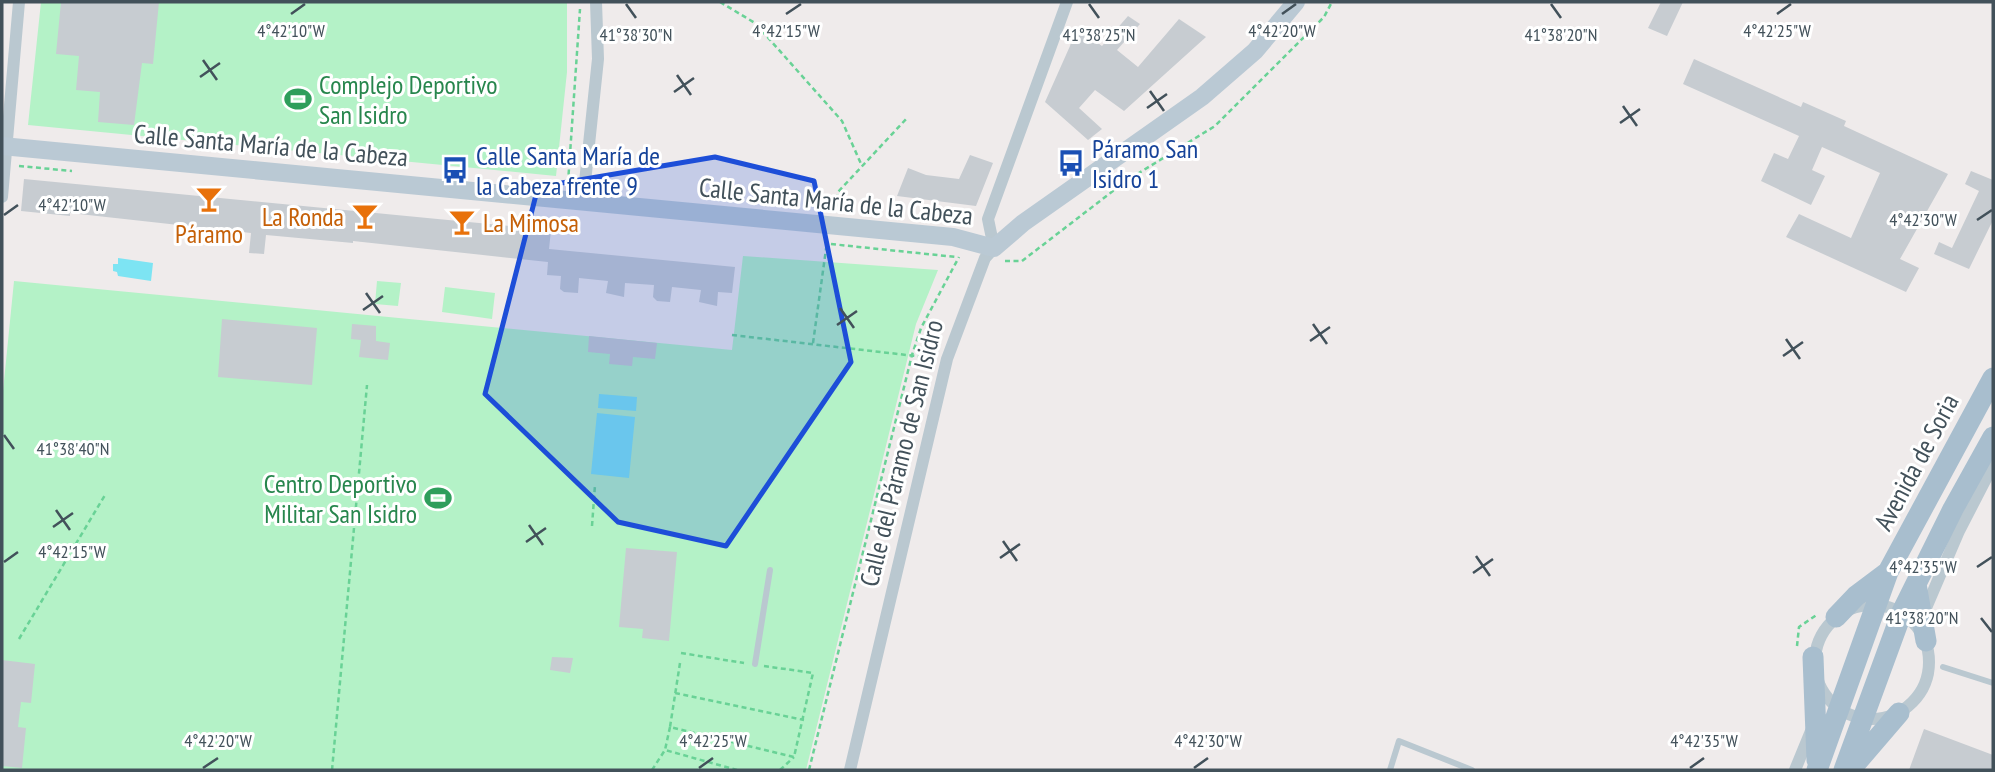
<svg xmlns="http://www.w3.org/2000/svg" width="1995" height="772" font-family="'PT Sans Narrow',sans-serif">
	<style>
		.green { fill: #b4f2c7 }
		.water { fill: #7de4f3 }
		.building { fill: #c7ccd1 }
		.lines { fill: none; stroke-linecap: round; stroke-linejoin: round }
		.path { stroke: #69d296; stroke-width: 2.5; stroke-dasharray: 5 3.5; stroke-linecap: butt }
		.lane { stroke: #bac8d0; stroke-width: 6 }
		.street { stroke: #bac8d0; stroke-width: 12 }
		.secondary { stroke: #bac9d4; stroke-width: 18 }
		.primary { stroke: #a8bece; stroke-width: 21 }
		.marked { fill: #1d4ed8; fill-opacity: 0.2; stroke: #1d4ed8; stroke-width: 5; stroke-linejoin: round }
		.ticks { fill: none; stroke: #42515a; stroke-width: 2.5 }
		.labels { text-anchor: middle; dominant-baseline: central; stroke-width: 6; stroke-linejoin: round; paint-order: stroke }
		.leisure-label { font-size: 26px; fill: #27864d; stroke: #fff; text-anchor: start }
		.street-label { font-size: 26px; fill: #42515a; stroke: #fff }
		.transit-label { font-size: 26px; fill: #164399; stroke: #fff; text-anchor: start }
		.food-label { font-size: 26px; fill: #c56008; stroke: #fff; text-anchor: end }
		.ticks-label { font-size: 18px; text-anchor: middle; fill: #42515a; stroke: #fff; stroke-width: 6; stroke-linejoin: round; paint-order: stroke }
	</style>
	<rect width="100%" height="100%" fill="#efebeb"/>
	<!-- green -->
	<path class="green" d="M 41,2 L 567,2 L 567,72 L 556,176 L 28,125 Z
		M 743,256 L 938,270 L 916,324 L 806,770 L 2,770 L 2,401 L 14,281 L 732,350 Z
		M 377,281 L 401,283 L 398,306 L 375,304 Z
		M 445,287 L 495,293 L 492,319 L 442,312 Z"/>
	<!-- water -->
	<path class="water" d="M 118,258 L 153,263 L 151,281 L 118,276 L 117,272 L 113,271 L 113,264 L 118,264 Z
		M 599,394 L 637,397 L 636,411 L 598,408 Z
		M 597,413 L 635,417 L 629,478 L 591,474 Z"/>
	<!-- building -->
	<path class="building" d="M 61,2 L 159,2 L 153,64 L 142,63 L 134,125 L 98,122 L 100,92 L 76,90 L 79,56 L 56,54 Z
		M 1661,2 L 1683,2 L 1667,36 L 1648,28 Z
		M 1128,16 L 1140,24 L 1117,50 L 1138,67 L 1179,19 L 1206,37 L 1124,111 L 1095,90 L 1079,108 L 1102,129 L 1088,140 L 1045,102 L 1070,46 L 1075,26 L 1102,46 Z
		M 1694,59 L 1801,107 L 1803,102 L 1846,121 L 1844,126 L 1948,174 L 1900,259 L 1919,268 L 1906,292 L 1786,237 L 1799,214 L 1851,238 L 1880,173 L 1822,147 L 1812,170 L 1825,176 L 1811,205 L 1761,181 L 1774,153 L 1788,159 L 1799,136 L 1683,84 Z
		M 970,155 L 993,163 L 976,206 L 897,196 L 908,168 L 926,175 L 959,179 Z
		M 1971,171 L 1993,180 L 1993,220 L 1969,269 L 1934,254 L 1939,242 L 1952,248 L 1979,191 L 1965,184 Z
		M 24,179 L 551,230 L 549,249 L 735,267 L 732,293 L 718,292 L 717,306 L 699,302 L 701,290 L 672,287 L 670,302 L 657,301 L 653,297 L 654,285 L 625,283 L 624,297 L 606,293 L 608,281 L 579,278 L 578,293 L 564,292 L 560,289 L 561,276 L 547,275 L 548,262 L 353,241 L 353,243 L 266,235 L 264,254 L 249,253 L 251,233 L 70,213 L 70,216 L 21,211 Z
		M 222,319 L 317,328 L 312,385 L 218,377 Z
		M 352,324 L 376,326 L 376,341 L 390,343 L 388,360 L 359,357 L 361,340 L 351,339 Z
		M 589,336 L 657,343 L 655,359 L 633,357 L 632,366 L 609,364 L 610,354 L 588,352 Z
		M 626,548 L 677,552 L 669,641 L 642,638 L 643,629 L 619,627 Z
		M 552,657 L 573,658 L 570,673 L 550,670 Z
		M 2,660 L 35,664 L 31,703 L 21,702 L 18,727 L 26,728 L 22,768 L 2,766 Z
		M 1924,729 L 1993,755 L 1993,770 L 1909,770 Z"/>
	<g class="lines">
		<!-- path -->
		<path class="path" d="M 720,2 L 755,23 L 842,121 L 862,166
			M 19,166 L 72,171
			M 568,183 L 580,9
			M 836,208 L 838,192 L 908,117
			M 831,244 L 956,257
			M 1005,261 L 1022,261 L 1126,181 L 1215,126 L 1324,17 L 1332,2
			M 732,335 L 933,358
			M 813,343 L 827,242
			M 592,526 L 595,485
			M 19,639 L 105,495
			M 1797,646 L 1799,627 L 1818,614
			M 681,653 L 744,663
			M 680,663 L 670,727 L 794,757 L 813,673 L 764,666
			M 675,693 L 804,720
			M 670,727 L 665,750 L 737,770
			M 332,770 L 367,385
			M 652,770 L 665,750
			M 780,770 L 794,757
			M 809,770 L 912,355 L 921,328 L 959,257"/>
		<!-- lane -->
		<path class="lane" d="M 755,664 L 770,570
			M 1943,667 L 1993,683
			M 1390,770 L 1399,741 L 1472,770"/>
		<!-- street -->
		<path class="street" d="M 2,197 L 19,2
			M 583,201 L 598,59 L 596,2
			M1815 662a57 57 0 1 1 114 0a57 57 0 1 1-114 0Z
			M 1923,615 L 1959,531 L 1993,465
			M 850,770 L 947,359 L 985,258 L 994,248 L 988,219 L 1067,2
			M 1795,770 L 1811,731"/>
		<!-- secondary -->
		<path class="secondary" d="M 2,146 L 953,237 L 994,248 L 1023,223 L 1202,97 L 1255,51 L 1296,2"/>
		<!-- primary -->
		<path class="primary" d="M 1916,584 L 1926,641
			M 1836,617 L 1856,596 L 1888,572
			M 1813,657 L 1817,760
			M 1817,770 L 1888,572 L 1993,378
			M 1844,770 L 1902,612 L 1953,509 L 1993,437
			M 1850,770 L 1899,713"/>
	</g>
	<!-- marked area -->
	<path class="marked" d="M 715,157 L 814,181 L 851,362 L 726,546 L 618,522 L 485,394 L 538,187 Z"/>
	<!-- ticks -->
	<path class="ticks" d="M 626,4 L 636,18M 1089,4 L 1099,18M 1551,4 L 1561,18M 291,14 L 305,4M 786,14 L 801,4M 1282,14 L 1296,4M 1777,14 L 1791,4M 203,60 L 217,80M 677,75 L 691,95M 200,77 L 220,63M 1150,91 L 1164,111M 674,92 L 694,78M 1623,106 L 1637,126M 1147,108 L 1167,94M 1620,123 L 1640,109M 4,215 L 18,205M 1977,220 L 1992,210M 366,293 L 380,313M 840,308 L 854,328M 363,310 L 383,296M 1313,324 L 1327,344M 837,325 L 857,311M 1786,339 L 1800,359M 1310,341 L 1330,327M 1783,356 L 1803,342M 4,435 L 14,449M 56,510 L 70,530M 529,525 L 543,545M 53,527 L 73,513M 1003,541 L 1017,561M 526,542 L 546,528M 1476,556 L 1490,576M 1000,558 L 1020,544M 4,562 L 18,552M 1977,567 L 1992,557M 1473,573 L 1493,559M 1981,618 L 1992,632M 203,768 L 218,758M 699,768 L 713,758M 1194,768 L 1208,758M 1690,768 L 1704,758"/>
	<!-- icons -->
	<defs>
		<symbol id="stadium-bare" viewBox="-9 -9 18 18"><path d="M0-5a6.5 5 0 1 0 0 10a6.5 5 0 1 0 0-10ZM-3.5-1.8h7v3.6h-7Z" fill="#2e9e5b" stroke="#fff" stroke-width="2.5" paint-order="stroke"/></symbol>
		<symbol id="bus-bare" viewBox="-9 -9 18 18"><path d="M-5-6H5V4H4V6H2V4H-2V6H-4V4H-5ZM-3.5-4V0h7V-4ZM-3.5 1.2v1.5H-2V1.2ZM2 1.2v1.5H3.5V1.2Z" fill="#1a4fb4" stroke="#fff" stroke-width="2.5" paint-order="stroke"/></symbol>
		<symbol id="bar-bare" viewBox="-9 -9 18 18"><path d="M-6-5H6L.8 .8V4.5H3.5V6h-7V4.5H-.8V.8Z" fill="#e8710a" stroke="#fff" stroke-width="2.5" paint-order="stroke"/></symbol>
	</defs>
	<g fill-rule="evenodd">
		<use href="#stadium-bare" x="279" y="80" width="38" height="38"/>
		<use href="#bus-bare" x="1052" y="144" width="38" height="38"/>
		<use href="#bus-bare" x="436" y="151" width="38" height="38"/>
		<use href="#bar-bare" x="190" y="180" width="38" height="38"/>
		<use href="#bar-bare" x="346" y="197" width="38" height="38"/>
		<use href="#bar-bare" x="443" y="203" width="38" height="38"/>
		<use href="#stadium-bare" x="419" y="479" width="38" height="38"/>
	</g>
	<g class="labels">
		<!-- leisure labels -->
		<g class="leisure-label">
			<text x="319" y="84">Complejo Deportivo<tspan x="319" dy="30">San Isidro</tspan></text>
			<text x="417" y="483" text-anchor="end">Centro Deportivo<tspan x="417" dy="30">Militar San Isidro</tspan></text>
		</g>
		<!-- street labels -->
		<g class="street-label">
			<text transform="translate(271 145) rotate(5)">Calle Santa María de la Cabeza</text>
			<text transform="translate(836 201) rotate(6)">Calle Santa María de la Cabeza</text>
			<text transform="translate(901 453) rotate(-76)">Calle del Páramo de San Isidro</text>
			<text transform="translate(1916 462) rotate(-62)">Avenida de Soria</text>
		</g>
		<!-- transit labels -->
		<g class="transit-label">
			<text x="1092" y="148">Páramo San<tspan x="1092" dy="30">Isidro 1</tspan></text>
			<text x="476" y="155">Calle Santa María de<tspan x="476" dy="30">la Cabeza frente 9</tspan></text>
		</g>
		<!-- food labels -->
		<g class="food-label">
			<text x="344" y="216">La Ronda</text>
			<text x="483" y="222" text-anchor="start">La Mimosa</text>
			<text x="209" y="233" text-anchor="middle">Páramo</text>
		</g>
	</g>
	<g class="ticks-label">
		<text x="291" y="37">4°42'10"W</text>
		<text x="786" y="37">4°42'15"W</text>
		<text x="1777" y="37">4°42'25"W</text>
		<text x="1282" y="37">4°42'20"W</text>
		<text x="636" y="41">41°38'30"N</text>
		<text x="1099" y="41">41°38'25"N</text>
		<text x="1561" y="41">41°38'20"N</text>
		<text x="72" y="211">4°42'10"W</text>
		<text x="1923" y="226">4°42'30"W</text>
		<text x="73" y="455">41°38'40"N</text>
		<text x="72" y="558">4°42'15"W</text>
		<text x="1923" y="573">4°42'35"W</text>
		<text x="1922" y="624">41°38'20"N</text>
		<text x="218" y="747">4°42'20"W</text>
		<text x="713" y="747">4°42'25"W</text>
		<text x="1208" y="747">4°42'30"W</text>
		<text x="1704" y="747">4°42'35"W</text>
	</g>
	<!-- border -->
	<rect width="1995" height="772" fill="none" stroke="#42515a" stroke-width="7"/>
</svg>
